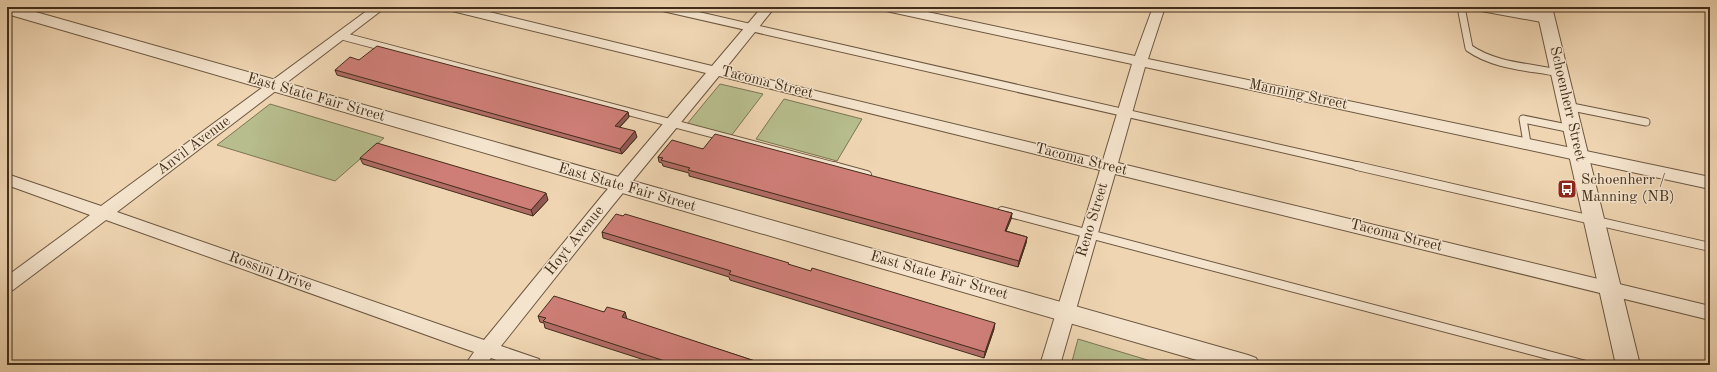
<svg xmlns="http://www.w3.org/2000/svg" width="1717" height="372" font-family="'Old Standard TT',serif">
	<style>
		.green { fill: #b7bd8d; stroke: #7c7554 }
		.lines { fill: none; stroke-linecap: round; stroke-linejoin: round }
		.service-far1-casing { stroke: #6c5740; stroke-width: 9 }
		.service-casing { stroke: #6c5740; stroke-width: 10 }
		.minor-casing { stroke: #6c5740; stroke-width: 2 }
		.tertiary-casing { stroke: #6c5740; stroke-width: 2 }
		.service-far1 { stroke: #f5e4cd; stroke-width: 7 }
		.service { stroke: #f5e4cd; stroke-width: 8 }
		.minor { fill: #f5e4cd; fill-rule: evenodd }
		.tertiary { fill: #f5e4cd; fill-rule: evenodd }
		.wall { fill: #b16c66; stroke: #412d1a }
		.shaded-wall { fill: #905853; stroke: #412d1a }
		.building { fill: #ce7e77; stroke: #412d1a }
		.labels { text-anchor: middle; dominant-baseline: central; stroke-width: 3; stroke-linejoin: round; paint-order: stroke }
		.street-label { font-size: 15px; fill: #412d1a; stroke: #f5e4cd }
		.poi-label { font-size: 15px; fill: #412d1a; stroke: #f5e4cd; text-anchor: start }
	</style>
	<rect width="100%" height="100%" fill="#efd5b2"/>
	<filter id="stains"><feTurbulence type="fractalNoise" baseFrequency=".005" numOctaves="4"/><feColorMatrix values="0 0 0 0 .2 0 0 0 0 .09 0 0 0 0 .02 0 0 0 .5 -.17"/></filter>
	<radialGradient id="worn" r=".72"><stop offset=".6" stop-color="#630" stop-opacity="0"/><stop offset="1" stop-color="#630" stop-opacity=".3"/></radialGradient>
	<!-- green -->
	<path class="green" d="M 720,84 L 763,94 L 731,136 L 687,124 Z
		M 784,99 L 862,119 L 837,161 L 756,139 Z
		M 270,104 L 384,138 L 335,181 L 217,145 Z
		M 1078,339 L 1164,365 L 1071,365 Z"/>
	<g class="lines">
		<defs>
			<path id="service-far1" d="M 661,7 L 1362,167
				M 1461,7 L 1469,48 C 1494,66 1530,67 1559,73
				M 342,36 L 838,167
				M 1567,106 L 1646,122
				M 1527,143 L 1523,119 L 1572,129"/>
			<path id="service" d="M 834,166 L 867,175
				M 1357,166 L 1710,247
				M 1002,211 L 1586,365"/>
			<path id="minor" d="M 372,7 L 386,7 L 117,212 L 484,340 L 601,197 L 706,73 L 448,10 L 447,7 L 469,7 L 712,66 L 762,7 L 775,7 L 725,69 L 1103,160 L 1132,64 L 886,11 L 880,7 L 904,7 L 1135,56 L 1153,7 L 1165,7 L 1148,59 L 1710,177 L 1710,189 L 1145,67 L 1118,163 L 1710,306 L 1710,320 L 1115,174 L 1060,365 L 1040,365 L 1100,170 L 719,76 L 613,205 L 501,346 L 539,359 L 542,365 L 510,365 L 491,358 L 486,365 L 465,365 L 474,352 L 106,220 L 13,290 L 7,292 L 7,276 L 90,215 L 7,185 L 7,174 L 101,206 Z
				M 1475,7 C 1488,7 1547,9 1554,19 L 1547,23 L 1481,11 Z"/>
			<path id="tertiary" d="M 7,7 L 18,7 L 1248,355 L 1256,358 L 1260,365 L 1214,365 L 7,14 Z
				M 1536,7 L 1552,7 L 1640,365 L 1616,365 Z"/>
		</defs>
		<!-- service-far1 casing -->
		<use href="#service-far1" class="service-far1-casing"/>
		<!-- service casing -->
		<use href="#service" class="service-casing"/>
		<!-- minor casing -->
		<use href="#minor" class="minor-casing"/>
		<!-- tertiary casing -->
		<use href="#tertiary" class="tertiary-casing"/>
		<!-- service-far1 -->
		<use href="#service-far1" class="service-far1"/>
		<!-- service -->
		<use href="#service" class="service"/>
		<!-- minor -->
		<use href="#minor" class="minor"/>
		<!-- tertiary -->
		<use href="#tertiary" class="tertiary"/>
	</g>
	<!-- wall -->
	<path class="wall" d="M 359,60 L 628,112 L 629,117 L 620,127 L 637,137 L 622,154 L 337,75 L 335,70 Z
		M 703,149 L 1012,213 L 1011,219 L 1006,231 L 1027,237 L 1026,243 L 1018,267 L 689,176 L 689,173 L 663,166 L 662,163 L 659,162 L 658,157 Z
		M 360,158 L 548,200 L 533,216 L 363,164 Z
		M 602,232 L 789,265 L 994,329 L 984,358 L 730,280 L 729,277 L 603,238 Z
		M 604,312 L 625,312 L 626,319 L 767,365 L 660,365 L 545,328 L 544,323 L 540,322 L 538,316 Z"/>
	<!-- shaded-wall -->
	<path class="shaded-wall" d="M 628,112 L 629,117 L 616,131 L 615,126 Z
		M 635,131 L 637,137 L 622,154 L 620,149 Z
		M 546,193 L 548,200 L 533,216 L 531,210 Z
		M 1012,213 L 1011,219 L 1004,236 L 1005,231 Z
		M 1027,237 L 1026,243 L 1018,267 L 1019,261 Z
		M 625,312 L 627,319 L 623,324 L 622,317 Z
		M 995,323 L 994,329 L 984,358 L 985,352 Z"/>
	<!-- building -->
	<path class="building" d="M 377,46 L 628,112 L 615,126 L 635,131 L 620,149 L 335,70 L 350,57 L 359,60 Z
		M 715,134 L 1012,213 L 1005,231 L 1027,237 L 1019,261 L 688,170 L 690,168 L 661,160 L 663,158 L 658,157 L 672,140 L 703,149 Z
		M 377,143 L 546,193 L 531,210 L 360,158 Z
		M 616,214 L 623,216 L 625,214 L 789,263 L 788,264 L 811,271 L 812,268 L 995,323 L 985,352 L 729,274 L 731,271 L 602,232 Z
		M 554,296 L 604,312 L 607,307 L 625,312 L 622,317 L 767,365 L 677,365 L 543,321 L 546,318 L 538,316 Z"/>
	<!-- icons -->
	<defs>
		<symbol id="bus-square" viewBox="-11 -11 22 22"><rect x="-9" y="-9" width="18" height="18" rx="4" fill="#8f2418" stroke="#f5e4cd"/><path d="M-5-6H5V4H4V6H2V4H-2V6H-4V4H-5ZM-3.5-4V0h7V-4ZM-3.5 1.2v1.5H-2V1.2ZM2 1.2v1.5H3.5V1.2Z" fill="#fff"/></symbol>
	</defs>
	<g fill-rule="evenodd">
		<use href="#bus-square" x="1556" y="178" width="22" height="22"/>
	</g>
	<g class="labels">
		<!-- street labels -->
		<g class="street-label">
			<text transform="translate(767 83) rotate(14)">Tacoma Street</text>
			<text transform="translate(1298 95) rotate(12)">Manning Street</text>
			<text transform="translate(316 98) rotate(16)">East State Fair Street</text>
			<text transform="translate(1567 104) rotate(77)">Schoenherr Street</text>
			<text transform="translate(194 146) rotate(-37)">Anvil Avenue</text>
			<text transform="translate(1081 160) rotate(14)">Tacoma Street</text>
			<text transform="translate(627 188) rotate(16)">East State Fair Street</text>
			<text transform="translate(1093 220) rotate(-73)">Reno Street</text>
			<text transform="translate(1396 236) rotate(14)">Tacoma Street</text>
			<text transform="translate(575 241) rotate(-51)">Hoyt Avenue</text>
			<text transform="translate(270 272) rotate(20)">Rossini Drive</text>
			<text transform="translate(939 276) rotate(16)">East State Fair Street</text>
		</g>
		<!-- poi labels -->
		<g class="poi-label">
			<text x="1581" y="180">Schoenherr /<tspan x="1581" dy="17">Manning (NB)</tspan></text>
		</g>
	</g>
	<!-- margin -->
	<rect width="1717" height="372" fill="none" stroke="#efd5b2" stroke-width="24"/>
	<rect x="8" y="8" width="1701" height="356" fill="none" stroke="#412d1a" stroke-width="2"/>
	<rect x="12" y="12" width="1693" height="348" fill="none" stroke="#412d1a"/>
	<rect width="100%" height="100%" filter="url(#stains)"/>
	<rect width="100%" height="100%" fill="url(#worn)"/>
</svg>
